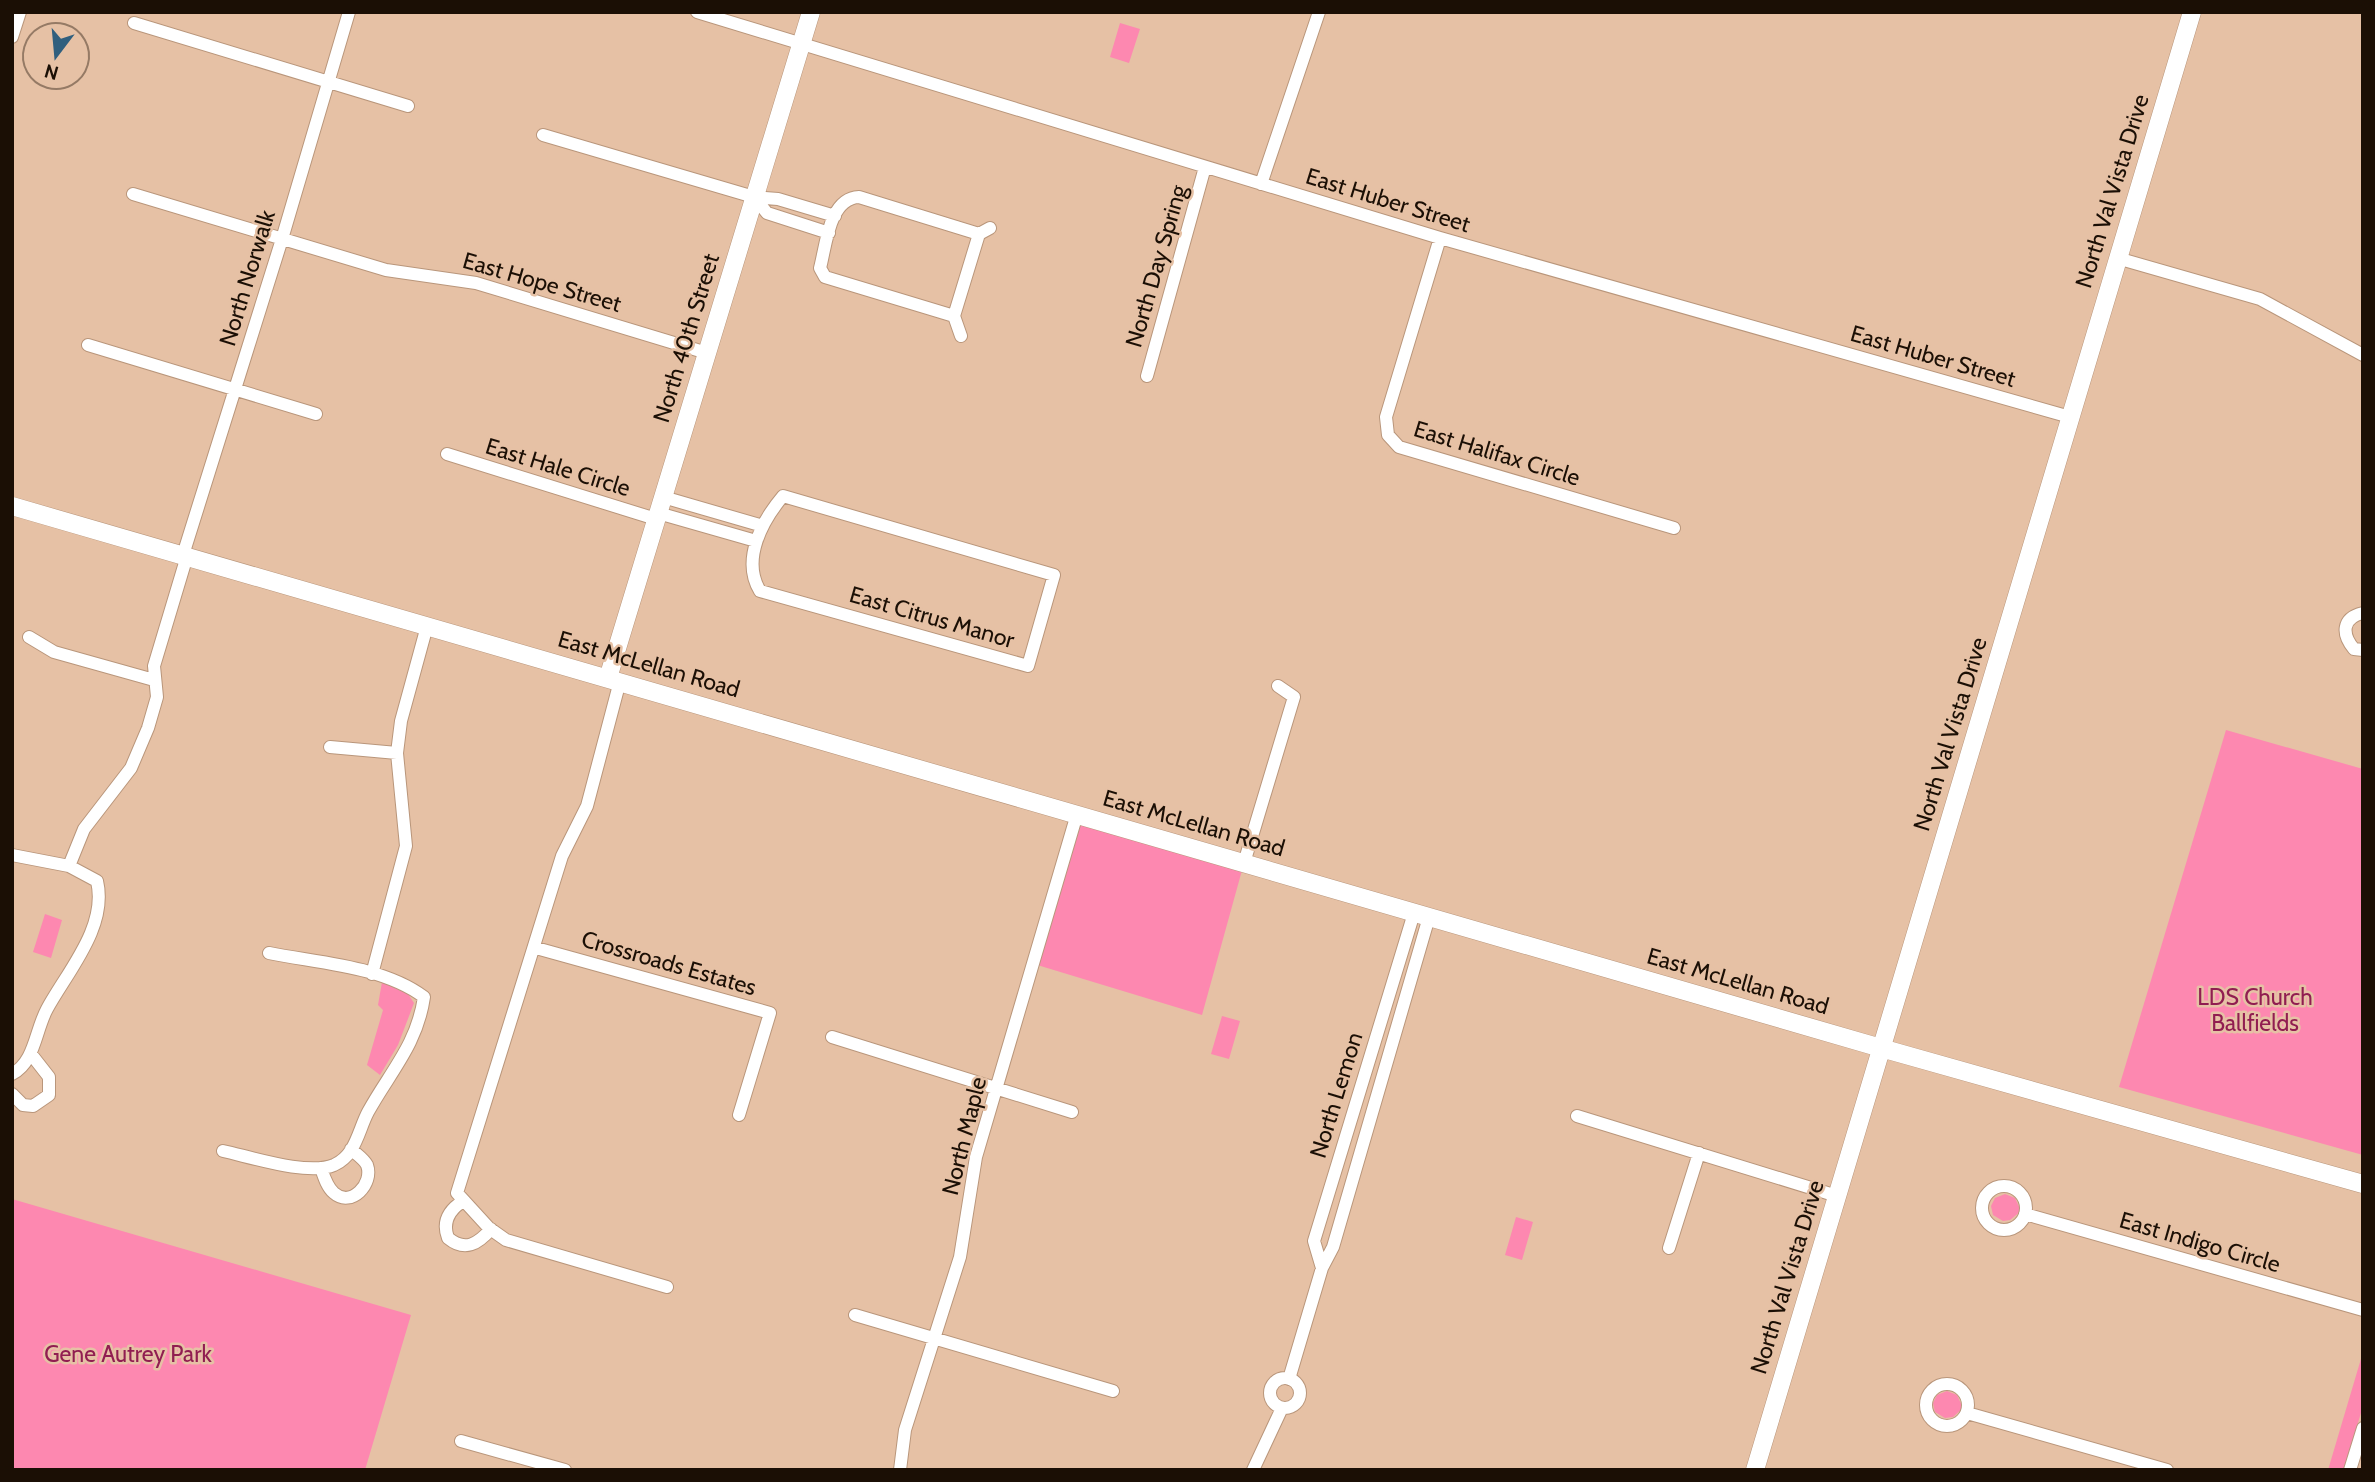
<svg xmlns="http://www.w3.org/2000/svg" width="2375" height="1482" font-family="Cabin,sans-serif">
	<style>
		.green { fill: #fd88b0 }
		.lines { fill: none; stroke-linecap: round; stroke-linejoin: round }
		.street-casing { stroke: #b9967b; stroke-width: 14 }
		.secondary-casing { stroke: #b9967b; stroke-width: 19 }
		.street { stroke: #fff; stroke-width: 12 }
		.secondary { stroke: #fff; stroke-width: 18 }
		.labels { text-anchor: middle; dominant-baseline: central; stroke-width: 5; stroke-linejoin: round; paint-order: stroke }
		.street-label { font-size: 23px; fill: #1b0f05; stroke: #e6c1a5 }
		.park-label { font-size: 23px; fill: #911d51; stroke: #e6c1a5 }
	</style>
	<rect width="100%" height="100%" fill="#e6c1a5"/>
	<!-- green -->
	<path class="green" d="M 1120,23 L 1140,29 L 1129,63 L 1110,57 Z
		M 2226,730 L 2363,769 L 2363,1155 L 2119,1087 Z
		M 1077,814 L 1244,863 L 1202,1015 L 1034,964 Z
		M 45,914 L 62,920 L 51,958 L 33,952 Z
		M 382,982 L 408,994 L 414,1003 L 398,1045 L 380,1075 L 367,1065 L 383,1010 L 378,1005 Z
		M 1222,1016 L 1240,1021 L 1229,1059 L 1211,1054 Z
		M 2005,1194 L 2015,1198 L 2021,1211 L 2010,1220 L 2003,1221 L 1993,1215 L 1991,1206 L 1995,1198 Z
		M 12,1199 L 411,1315 L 365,1470 L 12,1470 Z
		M 1516,1217 L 1533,1222 L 1522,1260 L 1505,1255 Z
		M 2363,1352 L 2363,1406 L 2344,1470 L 2328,1470 Z
		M 1947,1391 L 1957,1395 L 1963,1408 L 1953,1417 L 1945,1418 L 1935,1412 L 1933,1403 L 1937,1395 Z"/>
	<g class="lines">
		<defs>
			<path id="street" d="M 697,12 L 1440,238 L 2070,417
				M 134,23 L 408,106
				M 12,37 L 20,12
				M 543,135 L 754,197 L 778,199 L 835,216
				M 1261,184 L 1319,12
				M 133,194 L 386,270 L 476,283 L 707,353
				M 754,197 L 767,213 L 829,233
				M 1440,238 L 1386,417 L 1388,435 L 1399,447 L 1674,528
				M 2117,258 L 2260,299 L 2363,355
				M 954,316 L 979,234
				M 961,336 L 954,316 L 825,277 L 820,268 C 826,246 829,198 859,197 L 979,234 L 990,228
				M 88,345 L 316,414
				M 1147,376 L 1205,167
				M 447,454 L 656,519
				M 783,496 L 1054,575 L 1028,666 L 760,591 C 741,560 762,521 783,496 Z
				M 663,497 L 763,526
				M 658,513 L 756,541
				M 183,555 L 282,239 L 349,12
				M 2363,613 C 2341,618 2342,635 2354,649 L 2363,650
				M 29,637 L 54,652 L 154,680
				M 620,681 L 587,806 L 562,856 L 457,1193 L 489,1228 L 506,1240 L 667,1287
				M 330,747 L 397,753
				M 12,855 L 69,866 L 97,881 C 108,927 67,972 47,1009 C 35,1031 35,1062 12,1074
				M 1244,863 L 1294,697 L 1278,686
				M 69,866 L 84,829 L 131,768 L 148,728 L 157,697 L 154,666 L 187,556
				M 536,948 L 770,1013 L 739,1115
				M 372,974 L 406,846 L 397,753 L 401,721 L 427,626
				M 832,1037 L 1072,1112
				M 12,1094 L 23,1105 L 33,1106 L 49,1095 L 49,1077 L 31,1054
				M 1577,1116 L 1837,1196
				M 223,1151 C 251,1157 308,1176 334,1165 C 356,1155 358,1131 368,1112 C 390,1072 417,1045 424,997 C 383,966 318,963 269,953
				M 321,1168 C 324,1177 327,1187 334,1193 C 351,1208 374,1184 367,1165 C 364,1159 356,1154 351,1149
				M1982 1208a22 22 0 1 1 44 0a22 22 0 1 1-44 0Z
				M 463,1201 C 449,1210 442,1222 448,1238 C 465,1252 478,1244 491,1229
				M 2025,1214 L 2363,1310
				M 1669,1248 L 1699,1153
				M 1322,1268 L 1314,1241 L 1414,913
				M 855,1315 L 1113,1391
				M1270 1393a15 15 0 1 1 30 0a15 15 0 1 1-30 0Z
				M 1289,1379 L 1322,1268 L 1333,1247 L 1429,917
				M1926 1405a21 21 0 1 1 42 0a21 21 0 1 1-42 0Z
				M 1967,1413 L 2167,1470
				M 461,1441 L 565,1470
				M 900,1470 L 905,1430 L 960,1257 L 976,1157 L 1077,814
				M 1253,1470 L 1282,1408
				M 2350,1470 L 2363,1428"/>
			<path id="secondary" d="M 12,506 L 1881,1048 L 2363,1184
				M 608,678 L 811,12
				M 1755,1470 L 2192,12"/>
		</defs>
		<!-- street casing -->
		<use href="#street" class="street-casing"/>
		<!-- secondary casing -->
		<use href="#secondary" class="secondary-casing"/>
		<!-- street -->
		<use href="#street" class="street"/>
		<!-- secondary -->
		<use href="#secondary" class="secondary"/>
	</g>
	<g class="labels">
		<!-- street labels -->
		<g class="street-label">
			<text transform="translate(2112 191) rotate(-73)">North Val Vista Drive</text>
			<text transform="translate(1388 200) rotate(17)">East Huber Street</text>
			<text transform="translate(1156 266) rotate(-74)">North Day Spring</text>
			<text transform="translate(247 278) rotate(-73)">North Norwalk</text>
			<text transform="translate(542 282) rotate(16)">East Hope Street</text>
			<text transform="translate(686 338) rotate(-73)">North 40th Street</text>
			<text transform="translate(1933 356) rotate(16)">East Huber Street</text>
			<text transform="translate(1497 453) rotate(17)">East Halifax Circle</text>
			<text transform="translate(558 467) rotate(17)">East Hale Circle</text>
			<text transform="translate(932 617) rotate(16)">East Citrus Manor</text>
			<text transform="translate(649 664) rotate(16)">East McLellan Road</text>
			<text transform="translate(1950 734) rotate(-73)">North Val Vista Drive</text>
			<text transform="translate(1194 823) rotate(16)">East McLellan Road</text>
			<text transform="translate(669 963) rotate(16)">Crossroads Estates</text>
			<text transform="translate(1738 981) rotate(16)">East McLellan Road</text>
			<text transform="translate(1336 1095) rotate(-73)">North Lemon</text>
			<text transform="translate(964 1136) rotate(-76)">North Maple</text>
			<text transform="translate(2200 1242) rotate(16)">East Indigo Circle</text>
			<text transform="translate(1787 1277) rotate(-73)">North Val Vista Drive</text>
		</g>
		<!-- park labels -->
		<g class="park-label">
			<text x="2255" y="997">LDS Church<tspan x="2255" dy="26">Ballfields</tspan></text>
			<text x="128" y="1354">Gene Autrey Park</text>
		</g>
	</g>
	<!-- border -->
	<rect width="2375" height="1482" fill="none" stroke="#1b0f05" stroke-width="28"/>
	<!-- north arrow -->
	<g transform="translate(56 56) rotate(196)"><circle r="33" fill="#e6c1a5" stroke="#957a65" stroke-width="2"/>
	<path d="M0-5L12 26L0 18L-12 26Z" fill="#305f7e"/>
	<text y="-10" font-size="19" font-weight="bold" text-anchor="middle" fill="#1b0f05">N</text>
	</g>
</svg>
